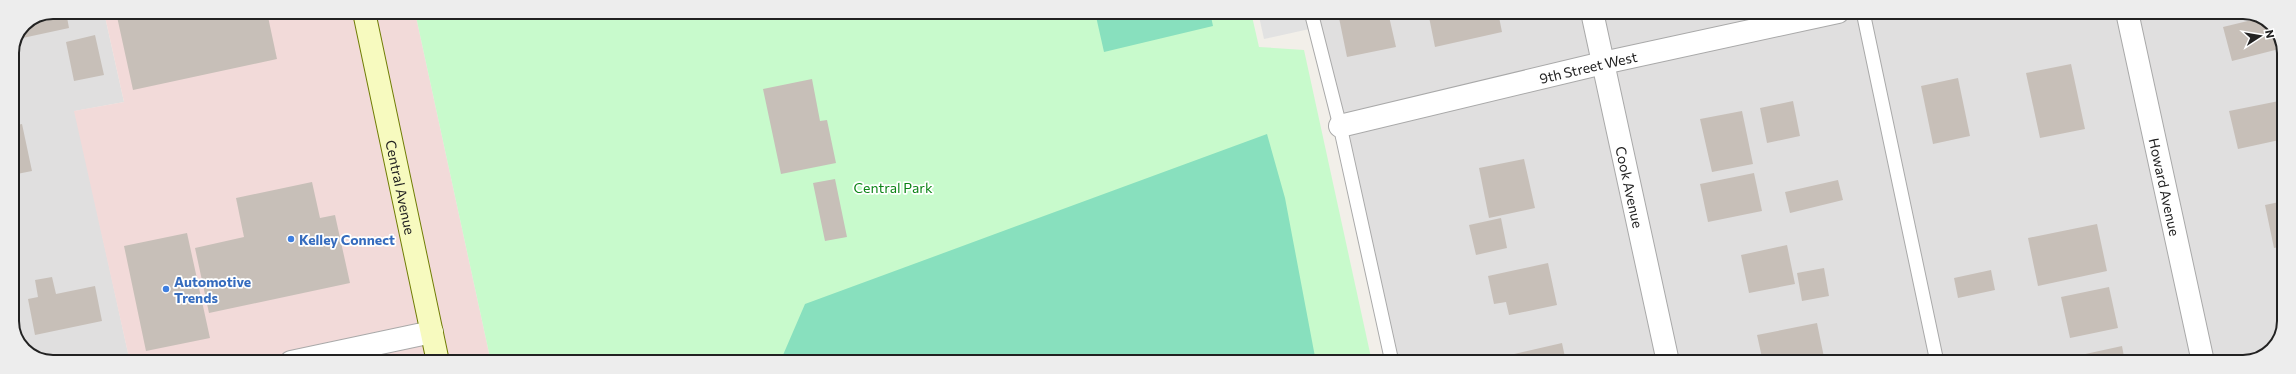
<svg xmlns="http://www.w3.org/2000/svg" width="2296" height="374" font-family="Commissioner,sans-serif">
	<style>
		.residential { fill: #e0dfdf }
		.commercial { fill: #f2dad9 }
		.park { fill: #c8facc }
		.pitch { fill: #88e0be }
		.parking { fill: #e2e2e2 }
		.building { fill: #c7bfb8 }
		.lines { fill: none; stroke-linecap: round; stroke-linejoin: round }
		.service-casing { stroke: #a9a9a9; stroke-width: 15 }
		.minor-casing { stroke: #a9a9a9; stroke-width: 24 }
		.secondary-casing { stroke: #707d05; stroke-width: 24 }
		.service { stroke: #fff; stroke-width: 13 }
		.minor { stroke: #fff; stroke-width: 22 }
		.secondary { stroke: #f7fabf; stroke-width: 22 }
		.shop-dot { fill: #3f7fe0; stroke: #fff; stroke-width: 1.5 }
		.labels { text-anchor: middle; dominant-baseline: central; stroke-width: 3.5; stroke-linejoin: round; paint-order: stroke }
		.street-label { font-size: 14px; fill: #222; stroke: #fff }
		.park-label { font-size: 14px; fill: #0c8416; stroke: #fff }
		.shop-label { font-size: 14px; font-weight: bold; fill: #366cbe; stroke: #fff; text-anchor: start }
		.rim { fill: none; stroke: #222; stroke-width: 2 }
	</style>
	<rect width="100%" height="100%" fill="#f2efe9"/>
	<!-- residential -->
	<path class="residential" d="M 53,12 L 104,12 L 124,102 L 75,111 L 130,362 L 47,362 L 24,350 L 12,326 L 12,53 L 24,24 Z
		M 1314,12 L 2249,12 L 2272,24 L 2284,48 L 2284,327 L 2270,352 L 2243,362 L 1392,362 Z"/>
	<!-- commercial -->
	<path class="commercial" d="M 104,12 L 415,12 L 491,362 L 130,362 L 74,111 L 124,102 Z"/>
	<!-- park -->
	<path class="park" d="M 415,12 L 1251,12 L 1259,47 L 1304,50 L 1372,362 L 491,362 Z"/>
	<!-- pitch -->
	<path class="pitch" d="M 1095,12 L 1210,12 L 1213,26 L 1104,52 Z
		M 1267,134 L 1285,198 L 1316,362 L 780,362 L 805,304 Z"/>
	<!-- parking -->
	<path class="parking" d="M 1258,12 L 1311,12 L 1314,28 L 1264,39 Z"/>
	<!-- building -->
	<path class="building" d="M 53,12 L 66,12 L 69,28 L 18,39 L 24,24 Z
		M 116,12 L 267,12 L 277,59 L 133,90 Z
		M 1388,12 L 1396,47 L 1347,57 L 1338,13 Z
		M 1428,12 L 1498,12 L 1502,32 L 1435,47 Z
		M 2260,18 L 2272,24 L 2283,46 L 2284,64 L 2279,49 L 2232,61 L 2223,27 Z
		M 95,35 L 104,75 L 74,81 L 66,42 Z
		M 2071,64 L 2085,129 L 2040,138 L 2026,73 Z
		M 1958,78 L 1970,136 L 1933,144 L 1921,86 Z
		M 812,79 L 820,121 L 827,120 L 836,163 L 781,174 L 763,89 Z
		M 2284,100 L 2284,139 L 2238,149 L 2229,111 Z
		M 1793,101 L 1800,136 L 1767,143 L 1760,108 Z
		M 1742,111 L 1753,164 L 1712,172 L 1700,119 Z
		M 22,124 L 32,171 L 12,175 L 12,126 Z
		M 1524,159 L 1535,208 L 1489,218 L 1479,168 Z
		M 2284,163 L 2284,185 L 2283,185 L 2279,164 Z
		M 1754,173 L 1762,211 L 1708,222 L 1700,184 Z
		M 835,179 L 847,237 L 825,241 L 813,183 Z
		M 1838,180 L 1843,200 L 1790,213 L 1785,192 Z
		M 312,182 L 320,218 L 335,215 L 350,283 L 209,313 L 195,248 L 244,237 L 236,198 Z
		M 2284,201 L 2284,246 L 2274,248 L 2265,205 Z
		M 1501,218 L 1507,248 L 1476,255 L 1469,225 Z
		M 2097,224 L 2107,271 L 2038,286 L 2028,238 Z
		M 187,233 L 210,338 L 146,351 L 124,246 Z
		M 1787,245 L 1795,284 L 1749,293 L 1741,255 Z
		M 1548,263 L 1557,305 L 1509,315 L 1506,302 L 1494,304 L 1488,276 Z
		M 1824,268 L 1829,296 L 1802,301 L 1797,273 Z
		M 1991,270 L 1995,290 L 1958,298 L 1954,278 Z
		M 52,277 L 56,294 L 95,286 L 102,321 L 35,335 L 28,299 L 38,297 L 35,280 Z
		M 2109,287 L 2118,328 L 2070,338 L 2061,297 Z
		M 1817,323 L 1825,362 L 1763,362 L 1757,335 Z
		M 1562,343 L 1566,362 L 1511,362 L 1510,355 Z
		M 2122,346 L 2125,362 L 2068,362 L 2067,358 Z
		M 1897,356 L 1898,362 L 1871,362 L 1871,361 Z"/>
	<g class="lines">
		<defs>
			<path id="service" d="M 1311,12 L 1340,126 L 1392,362
				M 1863,12 L 1937,362"/>
			<g id="minor">
				<path id="s1" d="M 1592,12 L 1668,362"/>
				<path id="s2" d="M 2127,12 L 2203,362"/>
				<path id="s3" d="M 1340,126 L 1603,63 L 1838,12"/>
				<path d="M 291,362 L 432,332"/>
			</g>
			<g id="secondary">
				<path id="s4" d="M 364,12 L 438,362"/>
			</g>
		</defs>
		<!-- service casing -->
		<use href="#service" class="service-casing"/>
		<!-- minor casing -->
		<use href="#minor" class="minor-casing"/>
		<!-- secondary casing -->
		<use href="#secondary" class="secondary-casing"/>
		<!-- service -->
		<use href="#service" class="service"/>
		<!-- minor -->
		<use href="#minor" class="minor"/>
		<!-- secondary -->
		<use href="#secondary" class="secondary"/>
	</g>
	<!-- markers -->
	<g class="shop-dot">
		<circle cx="291" cy="239" r="4"/>
		<circle cx="166" cy="289" r="4"/>
	</g>
	<g class="labels">
		<!-- street labels -->
		<g class="street-label">
			<text stroke="none"><textPath href="#s3" startOffset="255">9th Street West</textPath></text>
			<text stroke="none"><textPath href="#s4" startOffset="179">Central Avenue</textPath></text>
			<text stroke="none"><textPath href="#s1" startOffset="179">Cook Avenue</textPath></text>
			<text stroke="none"><textPath href="#s2" startOffset="179">Howard Avenue</textPath></text>
		</g>
		<!-- park labels -->
		<g class="park-label">
			<text x="893" y="187">Central Park</text>
		</g>
		<!-- shop labels -->
		<g class="shop-label">
			<text x="299" y="239">Kelley Connect</text>
			<text x="174" y="281">Automotive<tspan x="174" dy="16">Trends</tspan></text>
		</g>
	</g>
	<!-- crop -->
	<path d="M0 0H2296V374H0ZM53 19H2243A34 34 0 0 1 2277 53V321A34 34 0 0 1 2243 355H53A34 34 0 0 1 19 321V53A34 34 0 0 1 53 19Z" fill="#ededed" fill-rule="evenodd"/>
	<path class="rim" d="M53 19H2243A34 34 0 0 1 2277 53V321A34 34 0 0 1 2243 355H53A34 34 0 0 1 19 321V53A34 34 0 0 1 53 19Z"/>
	<!-- north arrow -->
	<g transform="translate(2260 36) rotate(78)" stroke="#ffffff" stroke-width="3" paint-order="stroke">
	<path d="M0-3L7 15L0 10L-7 15Z" fill="#222222"/>
	<text y="-6" font-size="11" font-weight="bold" text-anchor="middle" fill="#222222">N</text>
	</g>
</svg>
